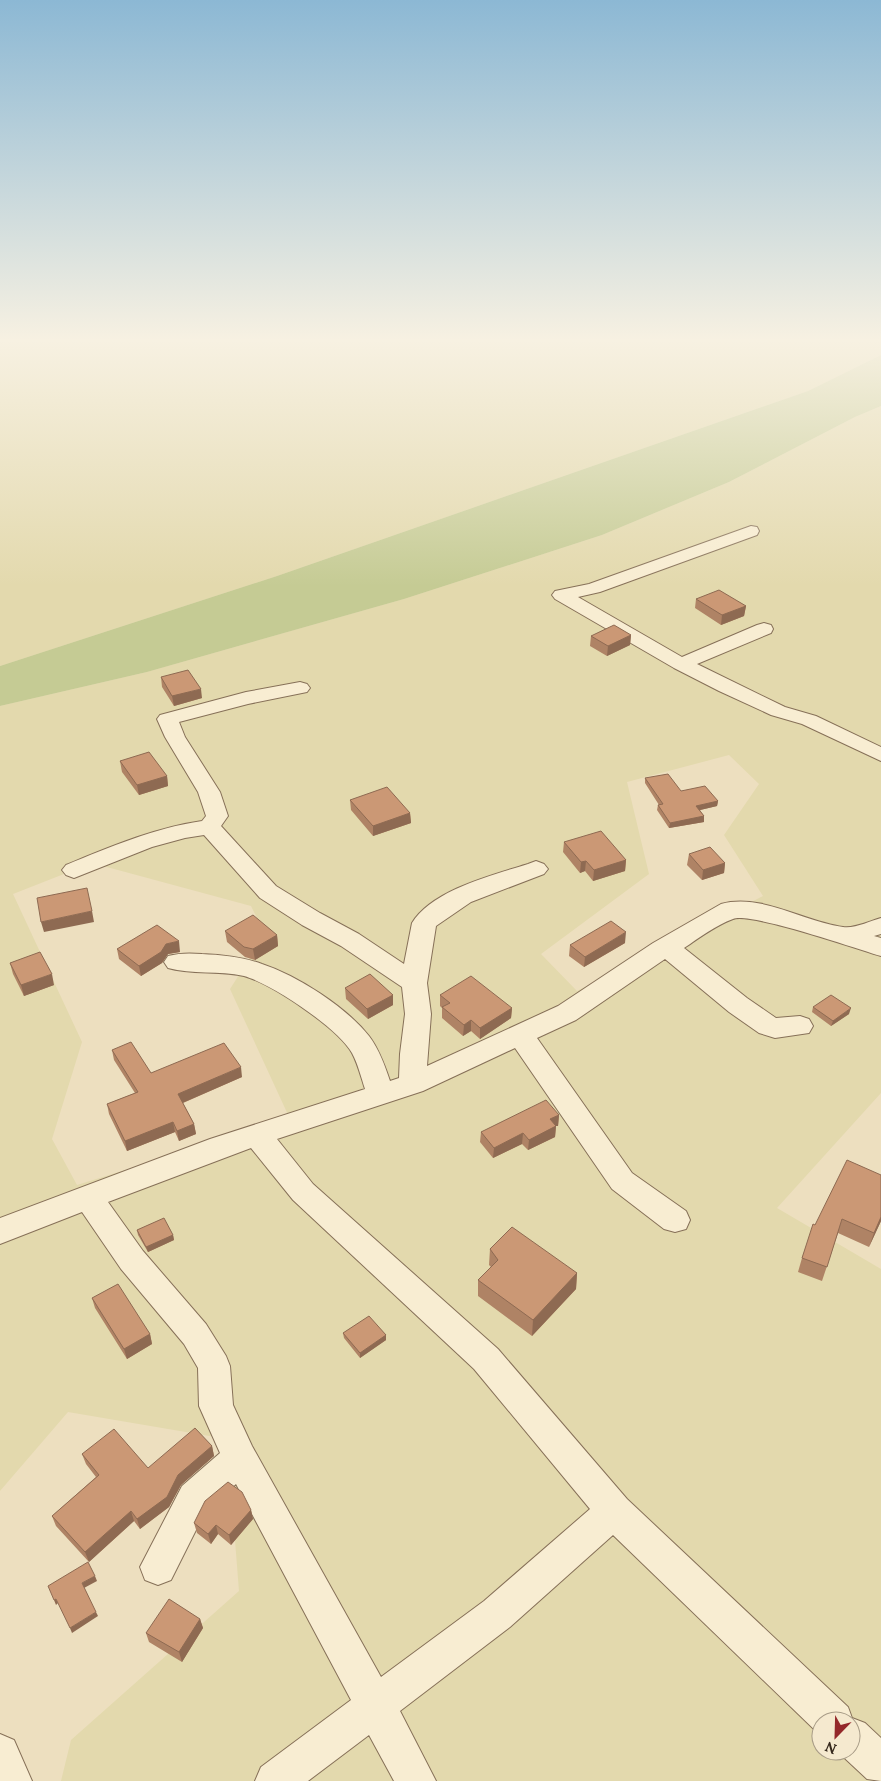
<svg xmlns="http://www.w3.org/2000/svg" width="881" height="1781" font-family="Lora,serif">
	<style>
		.farmland { fill: #e3d9ad; fill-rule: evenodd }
		.green { fill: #c5cb94 }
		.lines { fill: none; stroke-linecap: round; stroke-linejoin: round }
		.minor-casing { stroke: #867058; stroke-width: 2 }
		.minor { fill: #f8edd2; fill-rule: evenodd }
		.wall { fill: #af8365 }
		.shaded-wall { fill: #8e6a52 }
		.building { fill: #cb9875; stroke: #8e6a52 }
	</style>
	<rect width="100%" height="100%" fill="#eddfbf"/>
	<!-- farmland -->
	<path class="farmland" d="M 0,337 L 881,337 L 881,355 L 808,391 L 277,576 L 0,666 Z
		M 881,406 L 881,1093 L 777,1208 L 881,1269 L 881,1781 L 61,1781 L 71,1740 L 239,1591 L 227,1439 L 68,1412 L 0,1491 L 0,706 L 147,672 L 404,599 L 602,535 L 729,482 L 855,417 ZM 729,755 L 759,784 L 724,835 L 763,896 L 577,991 L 541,954 L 649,874 L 627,782 ZM 92,863 L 251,906 L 265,934 L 230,989 L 290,1119 L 77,1185 L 52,1139 L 82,1042 L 13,894 ZM 821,1721 L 851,1721 L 851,1751 L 821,1751 Z"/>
	<!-- green -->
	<path class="green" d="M 881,355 L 881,406 L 855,417 L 729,482 L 602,535 L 404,599 L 147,672 L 0,706 L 0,666 L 277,576 L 808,391 Z"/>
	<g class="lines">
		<defs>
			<path id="minor" d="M 751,526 L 757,527 L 759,531 L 757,535 L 600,592 L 578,597 L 682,657 L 757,625 L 764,623 L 771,625 L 773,629 L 771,633 L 697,664 L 785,707 L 816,716 L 881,747 L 881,761 L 802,724 L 771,715 L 719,691 L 674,668 L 555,599 L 552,595 L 555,591 L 589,584 Z
				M 300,682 L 307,684 L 310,688 L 307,692 L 248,704 L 179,722 L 185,737 L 220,792 L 228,816 L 221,826 L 276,886 L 320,913 L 359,934 L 404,964 L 412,923 C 432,890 493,875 528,864 L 536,861 L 544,864 L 548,869 L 544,874 L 471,902 L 436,926 L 427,983 L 431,1014 L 427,1066 L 558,1006 L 653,943 L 721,904 C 762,893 804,922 843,927 C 854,929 870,921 881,918 L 881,934 L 874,936 L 881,938 L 881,956 C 857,949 751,912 733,919 C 716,925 699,938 684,948 L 747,998 L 776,1018 L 800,1016 L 809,1019 L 813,1026 L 809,1033 L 775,1038 L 759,1033 L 729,1012 L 665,959 L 576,1020 L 537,1038 L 632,1173 L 686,1211 L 690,1220 L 686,1229 L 675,1232 L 664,1229 L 612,1189 L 515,1048 L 423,1091 L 277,1139 L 313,1184 L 498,1349 L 627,1499 L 848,1707 L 852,1718 L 865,1723 L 881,1738 L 881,1781 L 867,1779 L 837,1751 L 851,1751 L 851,1721 L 821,1721 L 820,1735 L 613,1535 L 510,1627 L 400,1711 L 436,1781 L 394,1781 L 369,1735 L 308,1781 L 255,1781 L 261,1767 L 351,1700 L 236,1484 L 206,1510 L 171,1580 L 158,1585 L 145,1580 L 140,1567 L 182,1486 L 220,1453 L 199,1406 L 198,1368 L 184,1344 L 121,1269 L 82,1212 L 0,1244 L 0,1218 L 210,1139 L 365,1089 C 361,1077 358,1064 352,1053 C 338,1028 272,984 244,976 C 219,970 192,975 168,968 L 164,962 L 168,956 C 179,953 190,953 202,954 C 222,955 243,957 262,964 C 298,976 346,1007 369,1036 C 379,1049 385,1066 390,1081 L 399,1078 L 400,1054 L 405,1014 L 402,987 L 341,946 L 302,925 L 260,898 L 204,835 L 185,838 L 152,847 L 74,878 L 66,875 L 62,870 L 66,865 C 110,847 154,828 202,821 L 206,816 L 198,792 L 165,737 L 157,719 L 160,715 L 246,692 ZM 251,1148 L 293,1200 L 474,1369 L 590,1509 L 484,1601 L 381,1677 L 252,1446 L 233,1405 L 230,1366 L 226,1356 L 206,1324 L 143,1251 L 108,1202 Z
				M 0,1734 L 14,1740 L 32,1781 L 0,1781 Z"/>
		</defs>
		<!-- minor casing -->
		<use href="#minor" class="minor-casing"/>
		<!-- minor -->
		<use href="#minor" class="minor"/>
	</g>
	<!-- wall -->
	<path class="wall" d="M 696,599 L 746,606 L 744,616 L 721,625 L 695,608 Z
		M 631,635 L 630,645 L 607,656 L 590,646 L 591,636 Z
		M 161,677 L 202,698 L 174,706 L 162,687 Z
		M 120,761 L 167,776 L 168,786 L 139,795 L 122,772 Z
		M 645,778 L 681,791 L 718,801 L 717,806 L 700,810 L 704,816 L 704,822 L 669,828 L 657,810 L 658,805 L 659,805 L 645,783 Z
		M 350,800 L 410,813 L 411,823 L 373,836 L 351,810 Z
		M 564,842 L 626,860 L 625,871 L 593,881 L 585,871 L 580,873 L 563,852 Z
		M 689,854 L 725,863 L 724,873 L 702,880 L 687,865 Z
		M 225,931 L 277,935 L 278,946 L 255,960 L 245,957 L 227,942 Z
		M 625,943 L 584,967 L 569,956 L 570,945 Z
		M 117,949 L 180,952 L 168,954 L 162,963 L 141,976 L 119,959 Z
		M 10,963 L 54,985 L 24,996 L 13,974 Z
		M 345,988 L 393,995 L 393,1005 L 368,1019 L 346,999 Z
		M 440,995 L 512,1008 L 511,1018 L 480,1039 L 471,1031 L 463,1036 L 442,1018 L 442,1008 L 440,1006 Z
		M 813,1007 L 849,1014 L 831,1026 L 812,1012 Z
		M 112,1050 L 151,1073 L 242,1077 L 183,1103 L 194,1124 L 196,1134 L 179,1141 L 175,1132 L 127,1151 L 109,1114 L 107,1104 L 135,1093 L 114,1060 Z
		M 559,1115 L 558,1126 L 556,1126 L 555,1137 L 528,1150 L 522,1144 L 493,1158 L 480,1142 L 481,1132 Z
		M 881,1175 L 881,1221 L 869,1247 L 838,1233 L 822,1281 L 798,1272 L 802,1258 L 815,1225 Z
		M 137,1230 L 173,1235 L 174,1240 L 148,1252 L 138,1235 Z
		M 490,1249 L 577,1273 L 576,1289 L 532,1336 L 478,1296 L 478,1280 L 491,1267 L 489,1265 Z
		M 92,1298 L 150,1334 L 152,1344 L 127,1359 L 95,1308 Z
		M 343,1333 L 386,1335 L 386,1340 L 360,1358 L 344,1338 Z
		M 212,1446 L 214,1456 L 181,1485 L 169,1507 L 140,1529 L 134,1521 L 89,1562 L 56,1526 L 52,1516 L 96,1477 L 86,1464 L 82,1454 L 148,1468 Z
		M 251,1510 L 253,1519 L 231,1545 L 218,1534 L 211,1544 L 197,1533 L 194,1523 Z
		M 200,1619 L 203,1628 L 182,1662 L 149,1642 L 146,1633 Z"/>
	<!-- shaded-wall -->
	<path class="shaded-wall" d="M 746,606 L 744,616 L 721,625 L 722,615 Z
		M 631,635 L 630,645 L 607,656 L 608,646 Z
		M 201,689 L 202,698 L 174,706 L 172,696 Z
		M 167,776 L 168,786 L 139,795 L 137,785 Z
		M 718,801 L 717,806 L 696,811 L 696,806 Z
		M 410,813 L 411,823 L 373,836 L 373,826 Z
		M 704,816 L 704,822 L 669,828 L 670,823 Z
		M 626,860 L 625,871 L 593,881 L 594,870 Z
		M 586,861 L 585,871 L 580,873 L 581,862 Z
		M 725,863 L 724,873 L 702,880 L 703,870 Z
		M 92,911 L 94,922 L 44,932 L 41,922 Z
		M 626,932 L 625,943 L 584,967 L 585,957 Z
		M 277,935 L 278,946 L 255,960 L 253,949 Z
		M 179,941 L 180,952 L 168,954 L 162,963 L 141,976 L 139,966 L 166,944 Z
		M 52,974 L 54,985 L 24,996 L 21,985 Z
		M 393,995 L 393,1005 L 368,1019 L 367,1009 Z
		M 512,1008 L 511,1018 L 480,1039 L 480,1028 Z
		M 851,1008 L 849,1014 L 831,1026 L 833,1021 Z
		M 471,1020 L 471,1031 L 463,1036 L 464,1025 Z
		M 241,1067 L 242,1077 L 180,1104 L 178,1094 Z
		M 559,1115 L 558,1126 L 556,1126 L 555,1137 L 528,1150 L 529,1140 L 550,1119 Z
		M 173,1122 L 175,1132 L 127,1151 L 125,1141 Z
		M 194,1124 L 196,1134 L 179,1141 L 177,1131 Z
		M 523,1133 L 522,1144 L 493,1158 L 494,1148 Z
		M 881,1217 L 881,1221 L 869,1247 L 874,1233 Z
		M 173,1235 L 174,1240 L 148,1252 L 146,1247 Z
		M 577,1273 L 576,1289 L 532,1336 L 533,1320 Z
		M 150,1334 L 152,1344 L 127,1359 L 124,1349 Z
		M 386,1335 L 386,1340 L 360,1358 L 360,1353 Z
		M 212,1446 L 214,1456 L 181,1485 L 169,1507 L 140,1529 L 137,1519 L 178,1475 Z
		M 251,1510 L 253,1519 L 231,1545 L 229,1535 Z
		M 131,1511 L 134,1521 L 89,1562 L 85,1552 Z
		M 216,1525 L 218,1534 L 211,1544 L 208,1534 Z
		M 95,1576 L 97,1581 L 84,1588 L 82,1583 Z
		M 56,1599 L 58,1603 L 56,1605 L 54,1600 Z
		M 96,1612 L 98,1616 L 72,1633 L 70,1628 Z
		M 200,1619 L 203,1628 L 182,1662 L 179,1652 Z"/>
	<!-- building -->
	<path class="building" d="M 719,590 L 746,606 L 722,615 L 696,599 Z
		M 614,625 L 631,635 L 608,646 L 591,636 Z
		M 188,670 L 201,689 L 172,696 L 161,677 Z
		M 149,752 L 167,776 L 137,785 L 120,761 Z
		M 668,774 L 681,791 L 705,786 L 718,801 L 696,806 L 704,816 L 670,823 L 658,805 L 663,804 L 645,778 Z
		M 387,787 L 410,813 L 373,826 L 350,800 Z
		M 601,831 L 626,860 L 594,870 L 586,861 L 581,862 L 564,842 Z
		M 710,847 L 725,863 L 703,870 L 689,854 Z
		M 87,888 L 92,911 L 41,922 L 37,898 Z
		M 253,915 L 277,935 L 253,949 L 244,947 L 225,931 Z
		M 611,921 L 626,932 L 585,957 L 570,945 Z
		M 157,925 L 179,941 L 166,944 L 161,952 L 139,966 L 117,949 Z
		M 40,952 L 52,974 L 21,985 L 10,963 Z
		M 370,974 L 393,995 L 367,1009 L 345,988 Z
		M 471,976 L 512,1008 L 480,1028 L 471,1020 L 464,1025 L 442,1007 L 450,1003 L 440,995 Z
		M 831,995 L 851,1008 L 833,1021 L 813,1007 Z
		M 131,1042 L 151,1073 L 224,1043 L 241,1067 L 178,1094 L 194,1124 L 177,1131 L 173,1122 L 125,1141 L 107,1104 L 138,1092 L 112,1050 Z
		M 546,1100 L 559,1115 L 550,1119 L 556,1126 L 529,1140 L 523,1133 L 494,1148 L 481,1132 Z
		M 847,1160 L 881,1175 L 881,1217 L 874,1233 L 842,1219 L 827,1267 L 802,1258 L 813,1224 L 815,1225 Z
		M 164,1218 L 173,1235 L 146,1247 L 137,1230 Z
		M 512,1227 L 577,1273 L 533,1320 L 478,1280 L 498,1260 L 490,1249 Z
		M 118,1284 L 150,1334 L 124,1349 L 92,1298 Z
		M 369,1316 L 386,1335 L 360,1353 L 343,1333 Z
		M 195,1428 L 212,1446 L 178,1475 L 167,1497 L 137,1519 L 131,1511 L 85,1552 L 52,1516 L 99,1475 L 82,1454 L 114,1429 L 148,1468 Z
		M 228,1482 L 242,1492 L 251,1510 L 229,1535 L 216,1525 L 208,1534 L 194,1523 L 205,1501 Z
		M 88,1562 L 95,1576 L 82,1583 L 96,1612 L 70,1628 L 56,1599 L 54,1600 L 48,1586 Z
		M 169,1599 L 200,1619 L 179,1652 L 146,1633 Z"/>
	<!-- sky -->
	<linearGradient id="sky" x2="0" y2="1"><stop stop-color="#8cb8d4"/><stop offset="0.58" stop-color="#f7f1e2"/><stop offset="1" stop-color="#f7f1e2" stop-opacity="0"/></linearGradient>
	<rect width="881" height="586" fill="url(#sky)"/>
	<!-- north arrow -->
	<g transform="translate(836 1736) rotate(203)"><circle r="24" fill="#f5e9cf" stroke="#a89c87"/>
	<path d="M0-4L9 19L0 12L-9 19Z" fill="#94282a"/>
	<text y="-8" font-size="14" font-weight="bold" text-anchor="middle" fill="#35281c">N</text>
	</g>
</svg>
